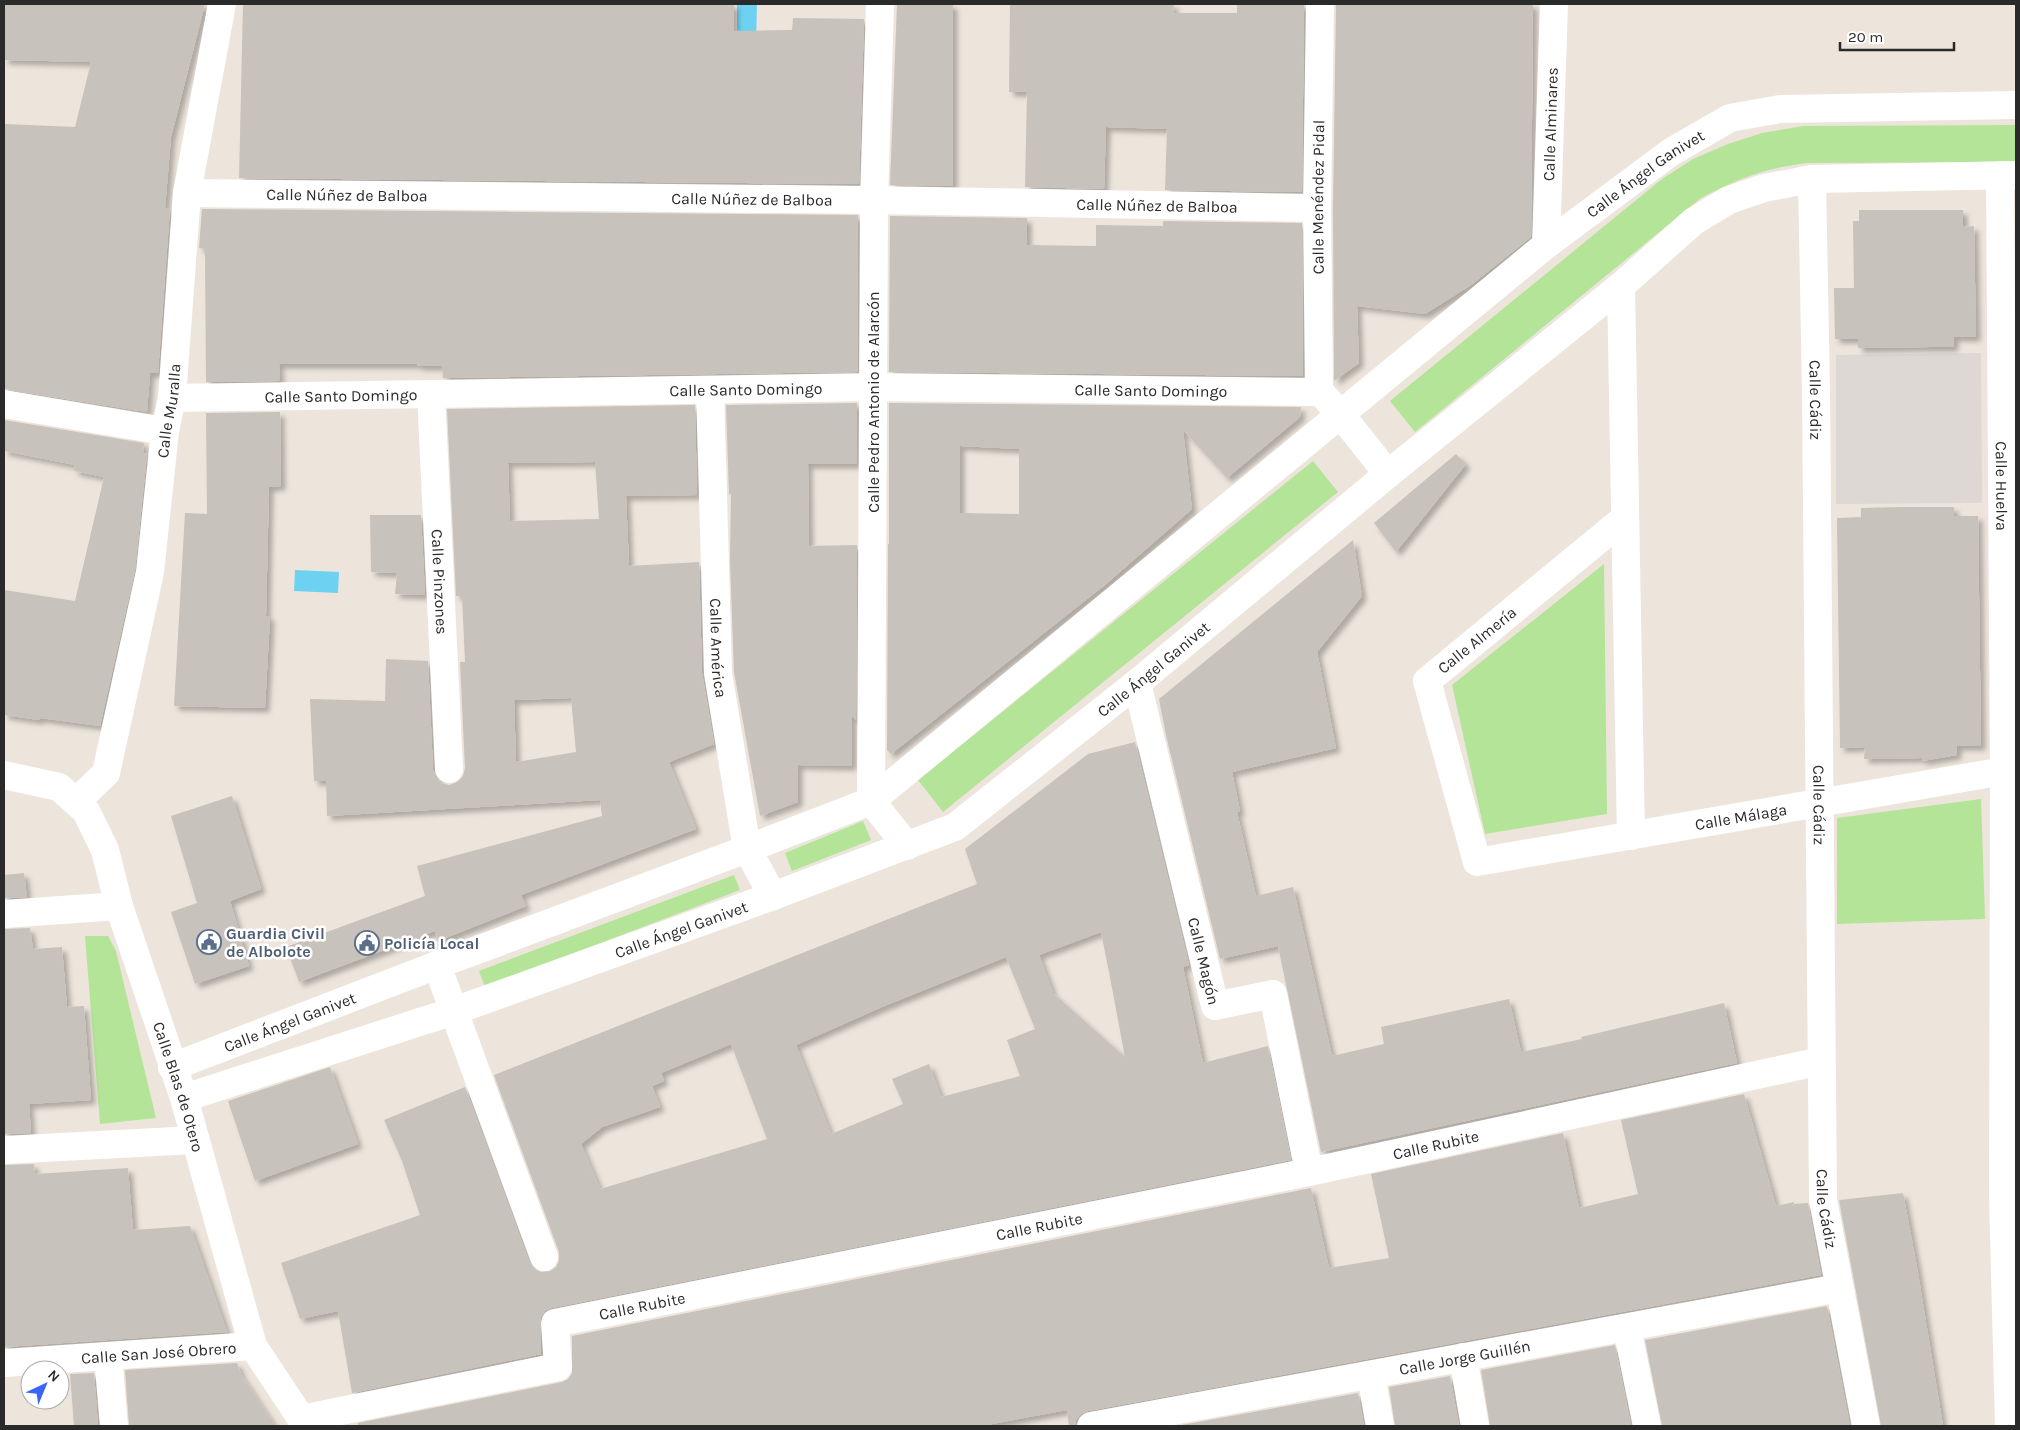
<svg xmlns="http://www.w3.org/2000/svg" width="2020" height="1430" font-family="Karla,sans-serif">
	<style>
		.green { fill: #b4e497 }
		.plaza { fill: #ddd8d3 }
		.water { fill: #6dd2f1 }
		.building { fill: #c8c2bc; fill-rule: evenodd; filter: url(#shadow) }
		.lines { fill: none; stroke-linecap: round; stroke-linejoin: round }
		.minor { stroke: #fff; stroke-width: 28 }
		.tertiary { stroke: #fff; stroke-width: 28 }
		.labels { text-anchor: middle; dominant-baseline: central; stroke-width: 5; stroke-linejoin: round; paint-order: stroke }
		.street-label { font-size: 16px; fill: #2a2a2a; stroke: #fff }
		.service-label { font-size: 16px; font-weight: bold; fill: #4e5e75; stroke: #fff; text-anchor: start }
	</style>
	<defs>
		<filter id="shadow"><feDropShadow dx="4.5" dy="4.5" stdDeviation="2.5" flood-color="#0004"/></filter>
	</defs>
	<rect width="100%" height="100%" fill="#ede5dc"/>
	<!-- green -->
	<path class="green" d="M 2016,125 L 2016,162 L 1808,163 C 1765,168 1739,178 1701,198 L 1415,432 L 1390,401 L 1662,179 L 1693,159 L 1728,144 L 1762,133 L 1803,126 Z
		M 1313,461 L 1338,492 L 943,812 L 918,780 Z
		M 1604,564 L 1607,814 L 1485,834 L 1452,685 Z
		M 1981,799 L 1985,919 L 1837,924 L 1837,818 Z
		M 863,821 L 871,840 L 792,871 L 785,853 Z
		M 734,875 L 740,890 L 485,987 L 479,971 Z
		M 85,936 L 108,936 L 116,951 L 156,1118 L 100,1124 Z"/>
	<!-- plaza -->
	<path class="plaza" d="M 1981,353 L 1982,503 L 1836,504 L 1836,355 Z"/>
	<!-- water -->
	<path class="water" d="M 737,4 L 757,4 L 756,43 L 737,43 Z
		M 295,570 L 339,572 L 338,593 L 294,591 Z"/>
	<!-- building -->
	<path class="building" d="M 4,4 L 205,4 L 171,137 L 165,208 L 170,208 L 158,373 L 150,373 L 147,412 L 4,389 L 4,124 L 75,127 L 91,62 L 4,60 Z
		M 243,4 L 734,4 L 734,31 L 792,30 L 793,18 L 864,19 L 859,184 L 239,178 Z
		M 897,4 L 953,4 L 953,186 L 890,185 Z
		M 1010,4 L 1174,4 L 1173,13 L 1237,13 L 1237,4 L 1304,4 L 1302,192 L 1165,190 L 1167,129 L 1106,127 L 1104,189 L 1025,187 L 1027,92 L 1009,92 Z
		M 1336,4 L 1533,4 L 1531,237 L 1471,285 L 1425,314 L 1357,306 L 1359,363 L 1334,381 L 1333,208 Z
		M 202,209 L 858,215 L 858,372 L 443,378 L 442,366 L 418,366 L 417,364 L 279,364 L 280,381 L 206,382 L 205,249 L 199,248 Z
		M 1859,210 L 1963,210 L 1963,227 L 1974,226 L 1976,337 L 1954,337 L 1954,347 L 1930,347 L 1858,348 L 1858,339 L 1835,339 L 1834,288 L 1854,288 L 1853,221 L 1859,221 Z
		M 890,216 L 1027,218 L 1027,245 L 1096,246 L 1096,225 L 1163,226 L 1163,221 L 1302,223 L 1303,376 L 889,372 Z
		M 857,403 L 857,464 L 808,464 L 809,546 L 857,545 L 856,720 L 852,716 L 852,766 L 798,765 L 798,802 L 760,816 L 734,672 L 730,560 L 731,494 L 729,494 L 726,405 Z
		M 889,403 L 1301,407 L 1300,417 L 1227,478 L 1183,430 L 1192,509 L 1106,584 L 891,754 L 887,750 L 888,544 L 889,544 ZM 960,446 L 1019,449 L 1019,514 L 960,513 Z
		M 695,405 L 697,495 L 626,496 L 629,566 L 699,562 L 702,673 L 714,744 L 669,762 L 696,829 L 521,895 L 526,906 L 438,941 L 435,931 L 299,982 L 286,947 L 425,896 L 417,866 L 602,816 L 600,800 L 327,816 L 326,781 L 314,781 L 310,699 L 385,701 L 386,659 L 428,661 L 433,770 L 436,777 L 441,783 L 449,785 L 457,782 L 463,776 L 465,768 L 460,662 L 465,662 L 462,596 L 456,596 L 447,409 ZM 595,462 L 599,519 L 510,521 L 508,463 ZM 571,698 L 576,752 L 516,762 L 514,700 Z
		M 280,412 L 281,486 L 269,487 L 266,616 L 270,616 L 265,708 L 174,706 L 185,513 L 207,514 L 206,413 Z
		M 4,420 L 144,443 L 143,453 L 147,454 L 135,570 L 100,726 L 40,718 L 39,720 L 4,715 L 4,590 L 75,601 L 104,477 L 74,471 L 75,465 L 4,451 Z
		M 1456,454 L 1466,464 L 1396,552 L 1374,523 Z
		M 1901,507 L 1954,507 L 1954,516 L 1978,516 L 1981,746 L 1957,746 L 1957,755 L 1922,761 L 1922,758 L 1864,759 L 1865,747 L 1840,748 L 1837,518 L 1861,517 L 1861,508 Z
		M 370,515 L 421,515 L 425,595 L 395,594 L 397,573 L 371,572 Z
		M 1353,540 L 1362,596 L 1317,652 L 1336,748 L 1232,772 L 1240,811 L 1237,812 L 1256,896 L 1293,887 L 1332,1056 L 1384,1044 L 1381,1027 L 1509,999 L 1521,1052 L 1582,1039 L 1581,1037 L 1724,1003 L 1737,1063 L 1321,1152 L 1278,946 L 1220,959 L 1166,735 L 1159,699 Z
		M 1135,742 L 1189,965 L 1183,967 L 1203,1063 L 1268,1046 L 1291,1160 L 552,1308 L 545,1311 L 541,1317 L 541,1354 L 352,1393 L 338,1311 L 300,1319 L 281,1263 L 420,1215 L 402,1161 L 384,1120 L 465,1087 L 529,1262 L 534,1269 L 541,1272 L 550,1271 L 556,1267 L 559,1260 L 559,1252 L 494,1075 L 977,884 L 965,849 L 1088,754 ZM 1101,932 L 1109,972 L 1125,1057 L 1053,993 L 1039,955 ZM 1006,957 L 1035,1029 L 1007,1040 L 1020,1076 L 941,1097 L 929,1064 L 892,1079 L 903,1104 L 831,1134 L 796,1045 L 882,1007 ZM 731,1044 L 767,1139 L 600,1189 L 581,1144 L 602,1127 L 660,1107 L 652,1086 L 664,1081 L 661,1073 Z
		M 232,796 L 261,889 L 230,901 L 249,966 L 195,984 L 171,912 L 197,903 L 171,816 Z
		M 24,873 L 27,897 L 4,898 L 4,875 Z
		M 30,928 L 33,949 L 62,947 L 67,1007 L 84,1006 L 91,1100 L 29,1104 L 31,1133 L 4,1134 L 4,929 Z
		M 330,1067 L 358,1144 L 255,1181 L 228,1101 Z
		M 1744,1094 L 1776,1206 L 1794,1202 L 1794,1204 L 1808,1203 L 1821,1275 L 1088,1411 L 1081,1414 L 1076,1420 L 1076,1426 L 1069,1426 L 1067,1410 L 981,1426 L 358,1426 L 358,1423 L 562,1382 L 568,1379 L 572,1373 L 572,1336 L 1311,1188 L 1329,1268 L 1389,1258 L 1371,1174 L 1563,1133 L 1579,1208 L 1638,1194 L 1621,1120 Z
		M 34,1164 L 35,1174 L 128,1168 L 133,1230 L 190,1226 L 227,1332 L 4,1347 L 4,1165 Z
		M 1903,1193 L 1917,1267 L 1943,1426 L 1881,1426 L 1839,1200 Z
		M 1827,1306 L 1850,1426 L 1662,1426 L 1645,1340 Z
		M 1615,1345 L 1631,1426 L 1490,1426 L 1481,1370 Z
		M 237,1363 L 241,1374 L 275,1426 L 129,1426 L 125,1370 Z
		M 94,1373 L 98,1426 L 74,1426 L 70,1374 Z
		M 1450,1376 L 1459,1426 L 1395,1426 L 1389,1387 Z
		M 1358,1393 L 1364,1426 L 1176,1426 Z"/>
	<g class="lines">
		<!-- minor -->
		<g class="minor">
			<path d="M 880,4 L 874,200 L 871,801 L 907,846"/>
			<path id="s1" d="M 2000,175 L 2004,771 L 2003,1197 L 2009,1426"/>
			<path id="s2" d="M 1812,179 L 1816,391 L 1823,1200 L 1866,1426"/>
			<path id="s3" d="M 187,193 L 874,200 L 1317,208"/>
			<path id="s4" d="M 1546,245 L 1554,4"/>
			<path d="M 1621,286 L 1631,836"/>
			<path id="s5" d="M 710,390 L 718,673 L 747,849 L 773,896"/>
			<path id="s6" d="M 1319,392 L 1317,208 L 1320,4"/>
			<path id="s7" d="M 431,394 L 449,769"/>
			<path d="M 1324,396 L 1341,415 L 1388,474"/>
			<path id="s8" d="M 172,398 L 874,387 L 1319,392"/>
			<path d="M 4,404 L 165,431"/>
			<path id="s9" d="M 1625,518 L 1427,681 L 1477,862 L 2004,771"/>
			<path id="s10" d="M 1137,683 L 1215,1006 L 1273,994 L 1309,1172"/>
			<path id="s11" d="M 76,802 L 106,773 L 150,572 L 165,431 L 172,398 L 187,193 L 222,4"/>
			<path d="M 4,914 L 119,906"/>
			<path d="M 437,965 L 544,1257"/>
			<path d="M 4,1150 L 195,1140"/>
			<path d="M 1627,1328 L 1647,1426"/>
			<path d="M 108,1356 L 114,1426"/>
			<path d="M 1463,1357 L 1475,1426"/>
			<path id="s12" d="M 4,1363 L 253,1346"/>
			<path d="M 1371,1375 L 1380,1426"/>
			<path id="s13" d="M 301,1419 L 558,1367 L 555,1323 L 1309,1172 L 1821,1061"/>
			<path id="s14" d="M 1091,1426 L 1839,1288"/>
		</g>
		<!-- tertiary -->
		<g class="tertiary">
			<path id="s15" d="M 4,775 L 59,787 L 86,811 L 105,850 L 119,906 L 184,1098 L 253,1346 L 306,1426"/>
			<path id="s16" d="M 172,1067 L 437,965 L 747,849 L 871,801 L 1546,245 L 1671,152 L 1730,118 L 1780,109 L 2016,105"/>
			<path id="s17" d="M 184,1098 L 454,1011 L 773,896 L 955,827 L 1137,683 L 1388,474 L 1621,286 L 1694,221 L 1729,200 L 1764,188 L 1812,179 L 2016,175"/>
		</g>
	</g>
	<!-- icons -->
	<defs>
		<symbol id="civic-ring" viewBox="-11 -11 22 22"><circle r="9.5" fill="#fff" stroke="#5c6f8a" stroke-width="1.5"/><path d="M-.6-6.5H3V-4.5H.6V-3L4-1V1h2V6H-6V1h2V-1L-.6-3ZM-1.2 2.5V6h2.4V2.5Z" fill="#5c6f8a"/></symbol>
	</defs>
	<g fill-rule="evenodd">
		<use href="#civic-ring" x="195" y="928" width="28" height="28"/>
		<use href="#civic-ring" x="353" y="929" width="28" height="28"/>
	</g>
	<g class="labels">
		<!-- street labels -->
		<g class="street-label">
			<text stroke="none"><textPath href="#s4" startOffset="121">Calle Alminares</textPath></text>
			<text stroke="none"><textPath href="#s16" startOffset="1745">Calle Ángel Ganivet</textPath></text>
			<text stroke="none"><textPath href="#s3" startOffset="160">Calle Núñez de Balboa</textPath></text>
			<text stroke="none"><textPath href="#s3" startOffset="565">Calle Núñez de Balboa</textPath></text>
			<text stroke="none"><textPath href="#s6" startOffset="195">Calle Menéndez Pidal</textPath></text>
			<text stroke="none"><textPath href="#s3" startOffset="970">Calle Núñez de Balboa</textPath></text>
			<text stroke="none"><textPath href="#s8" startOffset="574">Calle Santo Domingo</textPath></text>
			<text stroke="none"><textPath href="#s8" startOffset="979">Calle Santo Domingo</textPath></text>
			<text stroke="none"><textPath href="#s8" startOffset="169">Calle Santo Domingo</textPath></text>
			<text stroke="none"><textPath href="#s2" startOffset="221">Calle Cádiz</textPath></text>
			<text transform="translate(873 402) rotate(-90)">Calle Pedro Antonio de Alarcón</text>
			<text stroke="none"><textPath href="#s11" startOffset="410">Calle Muralla</textPath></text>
			<text stroke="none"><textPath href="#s1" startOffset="311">Calle Huelva</textPath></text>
			<text stroke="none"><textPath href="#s7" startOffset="188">Calle Pinzones</textPath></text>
			<text transform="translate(1477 640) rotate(-39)">Calle Almería</text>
			<text stroke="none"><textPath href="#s5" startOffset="258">Calle América</textPath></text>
			<text stroke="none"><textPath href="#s17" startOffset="1071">Calle Ángel Ganivet</textPath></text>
			<text stroke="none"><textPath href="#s2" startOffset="626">Calle Cádiz</textPath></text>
			<text stroke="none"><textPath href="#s9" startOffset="712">Calle Málaga</textPath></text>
			<text stroke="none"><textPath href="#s17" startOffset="525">Calle Ángel Ganivet</textPath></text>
			<text stroke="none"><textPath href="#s10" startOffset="286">Calle Magón</textPath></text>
			<text stroke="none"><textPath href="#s16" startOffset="126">Calle Ángel Ganivet</textPath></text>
			<text stroke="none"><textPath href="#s15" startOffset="384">Calle Blas de Otero</textPath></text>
			<text stroke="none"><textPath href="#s13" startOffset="1205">Calle Rubite</textPath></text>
			<text stroke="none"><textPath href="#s2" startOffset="1030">Calle Cádiz</textPath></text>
			<text stroke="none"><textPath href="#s13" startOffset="800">Calle Rubite</textPath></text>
			<text stroke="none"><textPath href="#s13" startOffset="395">Calle Rubite</textPath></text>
			<text stroke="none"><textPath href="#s12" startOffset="155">Calle San José Obrero</textPath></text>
			<text stroke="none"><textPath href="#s14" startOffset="380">Calle Jorge Guillén</textPath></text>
		</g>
		<!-- service labels -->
		<g class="service-label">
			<text x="226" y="933">Guardia Civil<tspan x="226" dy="18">de Albolote</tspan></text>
			<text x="384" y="943">Policía Local</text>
		</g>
	</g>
	<!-- border -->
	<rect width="2020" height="1430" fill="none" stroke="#2a2a2a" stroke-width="10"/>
	<!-- north arrow -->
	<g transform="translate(45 1385) rotate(44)"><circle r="24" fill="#ffffff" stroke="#aaaaaa"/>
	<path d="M0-4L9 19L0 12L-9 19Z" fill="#3964fd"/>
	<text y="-8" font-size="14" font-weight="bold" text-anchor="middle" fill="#2a2a2a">N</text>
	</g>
	<!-- scale -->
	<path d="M1840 42v8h114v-8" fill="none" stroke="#2a2a2a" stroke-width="2.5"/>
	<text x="1848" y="42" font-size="15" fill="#2a2a2a" stroke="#ffffff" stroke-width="4" paint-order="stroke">20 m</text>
</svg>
